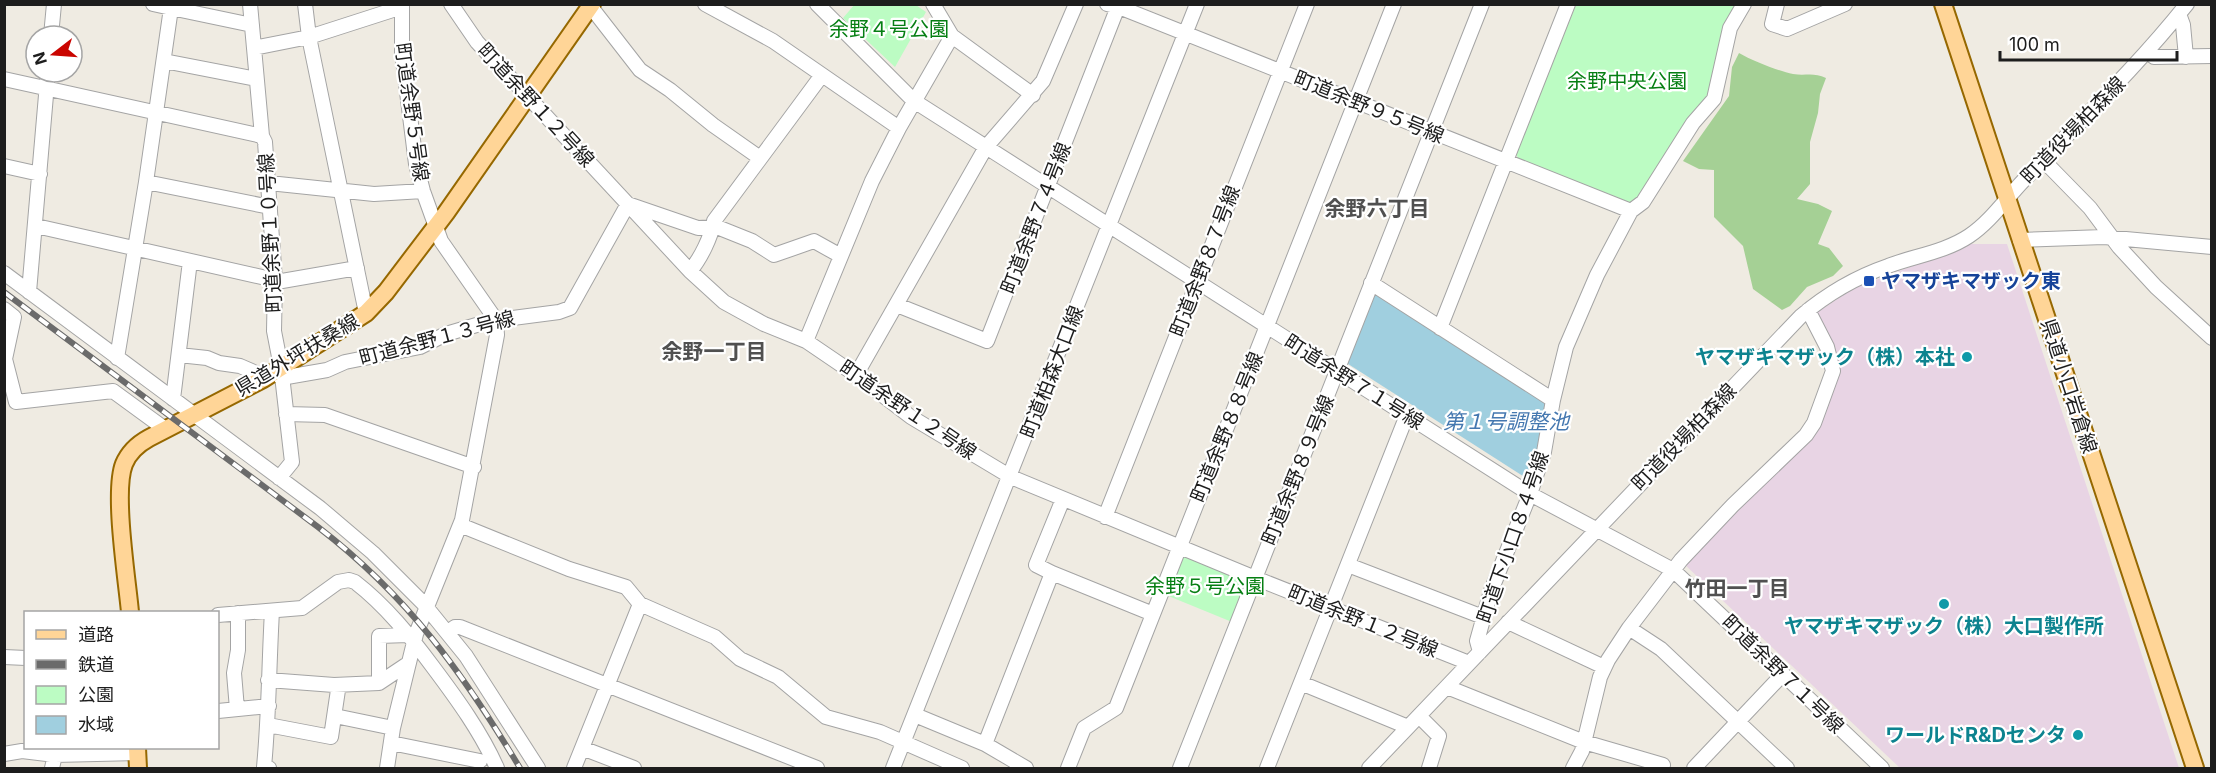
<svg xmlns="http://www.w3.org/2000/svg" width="2216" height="773" font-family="Inter,'Noto Sans JP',sans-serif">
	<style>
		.industrial { fill: #e8d4e4 }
		.forest { fill: #a5d095 }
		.park { fill: #bcfcc3 }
		.water { fill: #a0cfdf }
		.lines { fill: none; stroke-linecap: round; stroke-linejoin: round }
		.minor-casing { stroke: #a4a4a4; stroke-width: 16 }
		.major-casing { stroke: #966800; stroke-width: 20 }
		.minor { stroke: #fff; stroke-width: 14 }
		.major { stroke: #ffd597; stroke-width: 16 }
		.rail-casing { stroke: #6b6b6b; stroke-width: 6 }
		.rail { stroke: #fff; stroke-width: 4; stroke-dasharray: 11; stroke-linecap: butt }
		.transit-dot { fill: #1a4fb4; stroke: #fff; stroke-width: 2 }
		.culture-dot { fill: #0f9aa8; stroke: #fff; stroke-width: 2 }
		.labels { text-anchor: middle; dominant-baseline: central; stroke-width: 4.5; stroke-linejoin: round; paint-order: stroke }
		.park-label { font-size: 20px; fill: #067f13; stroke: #fff }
		.street-label { font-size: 20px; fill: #1d1d1d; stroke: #fff }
		.transit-label { font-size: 20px; font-weight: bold; fill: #164399; stroke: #fff; text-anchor: start }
		.culture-label { font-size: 20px; font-weight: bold; fill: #0d838f; stroke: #fff; text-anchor: end }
		.neighbourhood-label { font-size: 21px; font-weight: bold; fill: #505050; stroke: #fff }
		.water-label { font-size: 21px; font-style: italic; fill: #4578b0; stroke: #fff }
	</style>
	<rect width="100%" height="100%" fill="#efebe2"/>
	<!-- industrial -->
	<path class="industrial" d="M 1971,244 L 2007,244 L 2179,768 L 1900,768 L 1683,563 L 1808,438 L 1836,373 L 1816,313 L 1854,288 Z"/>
	<!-- forest -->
	<path class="forest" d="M 1739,53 C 1753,61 1778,71 1793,74 C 1806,76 1814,72 1826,78 L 1820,94 L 1818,113 L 1810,142 L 1810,184 L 1797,199 L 1818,204 L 1832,211 L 1818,244 L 1829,248 L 1843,266 L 1833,276 L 1807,287 L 1790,306 L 1782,310 L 1753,289 L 1743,246 L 1714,217 L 1714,170 L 1699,169 L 1683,161 L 1729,96 L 1732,67 Z"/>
	<!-- park -->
	<path class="park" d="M 855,4 L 916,5 L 926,12 L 895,67 L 843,18 Z
		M 1576,5 L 1741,5 L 1712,97 L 1641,199 L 1628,204 L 1519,160 L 1516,154 Z
		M 1187,555 L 1245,579 L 1247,584 L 1232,622 L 1166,595 L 1181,557 Z"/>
	<!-- water -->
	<path class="water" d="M 1377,294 L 1546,402 L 1540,451 L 1529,480 L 1345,362 L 1372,295 Z"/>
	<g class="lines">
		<defs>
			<path id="minor" d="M 172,4 L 171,8 L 252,25
				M 250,4 L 262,136 L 265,142 L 275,280 L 274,331 L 281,367 L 292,462 L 279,478
				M 305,4 L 309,37 L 366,313
				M 451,4 L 477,42 L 690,271 L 724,302 L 764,324 L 806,341 L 856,375 L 911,417 L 1011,477 L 1255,578 L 1469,663
				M 705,4 L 773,41 L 899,128
				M 817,4 L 914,101 L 1530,494 L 1673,570 L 1882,768
				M 1107,4 L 1119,7 L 1631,211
				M 1777,4 L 1772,24 L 1787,29 L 1845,4
				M 591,7 L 640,70 L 670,90 L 713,125 L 760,158
				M 2179,14 L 2183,25 L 2186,57
				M 51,36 L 54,4
				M 952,36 L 1033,95
				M 254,48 L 309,37 L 396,9 L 402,4
				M 2148,51 L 2154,57 L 2212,56
				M 164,61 L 256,79
				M 4,79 L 262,136
				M 2044,161 L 2090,208 L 2119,247 L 2156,287 L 2212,338
				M 4,166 L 40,174
				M 146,182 L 270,207
				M 269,183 L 374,194 L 423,191
				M 36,226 L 275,280 L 282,281 L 357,268
				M 2020,240 L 2104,237 L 2212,247
				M 690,271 C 701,258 711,237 714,221 L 822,75
				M 4,273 L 320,508 L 373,553 L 423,603 L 466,656 L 538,768
				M 1371,283 L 1553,400
				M 29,292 L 48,72
				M 897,305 L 987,341 L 1119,4
				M 4,309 L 14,317 L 5,359 L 16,402 L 113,391 L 165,429
				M 1440,328 L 1568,4
				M 806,341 L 872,181 L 899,128 L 952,36 L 933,4
				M 179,355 L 207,358 L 219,363 L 240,366 L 256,373 L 263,379
				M 117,358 L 146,182 L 171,8 L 153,4
				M 856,375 L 986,147 L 1043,81 L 1076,4
				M 281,378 L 327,370 L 345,362 L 420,347 L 446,334 L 490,321 L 559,312 L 570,308 L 628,204 L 698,228 L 717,227 L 752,241 L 774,255 L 814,241 L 841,256
				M 173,399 L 190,261
				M 286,414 L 325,415 L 474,467
				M 1105,517 L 1307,4
				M 460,525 L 569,569 L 626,587 L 640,604 L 715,637 L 740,659 L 778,677 L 826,717 L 880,732 L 962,768
				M 1348,565 L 1483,617
				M 1052,573 L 1036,565 L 1063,499
				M 218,615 L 302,608 L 338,582 L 349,580 L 355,582 C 386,606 410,636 433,667 C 457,699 481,732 497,768
				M 1508,622 L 1604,667
				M 1629,628 L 1661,649 L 1787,768
				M 448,632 L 455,627 L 460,627 L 817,768
				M 1480,652 L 1477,641 L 1491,591 L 1530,494 L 1544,452 L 1553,400 L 1566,347 L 1597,275 L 1631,211 L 1643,202 L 1693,123 L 1714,99 L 1730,28 L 1744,4
				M 4,657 L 26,658
				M 268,680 L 334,685 L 379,683 L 409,663
				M 379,683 L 379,636 L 408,635
				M 1301,683 L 1408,727
				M 1447,687 L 1584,742 L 1663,765
				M 237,709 L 234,673 L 238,650 L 238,613
				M 218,711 L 269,706
				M 915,715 L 985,744 L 1026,768
				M 335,716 L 393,728
				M 1419,716 L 1439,736 L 1429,768
				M 268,725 L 331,737 L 338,690 L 334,685
				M 391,743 L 480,761
				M 985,744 L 1052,573 L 1153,614
				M 582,748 L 634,768
				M 4,754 L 22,751 L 55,755
				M 52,768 L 55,755 L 138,753
				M 269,768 L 264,767 C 269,715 269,663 272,611
				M 387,768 L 393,728 L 416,634 L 462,520 L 497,335 L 496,320 L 441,241 L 423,191 L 416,164 L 402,52 L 402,4
				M 574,768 L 640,604
				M 893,768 L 1197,4
				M 1068,768 L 1084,728 L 1116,708 L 1394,4
				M 1180,768 L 1482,4
				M 1267,768 L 1407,415
				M 1369,768 L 1801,316 C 1827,294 1856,277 1888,266 C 1914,256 1945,252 1969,236 C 1990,222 2005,200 2023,181 C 2078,123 2136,68 2187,4
				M 1573,768 L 1582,751 L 1600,677 L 1608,660 L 1629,628 L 1681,560 L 1733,505 L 1806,435 L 1814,423 L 1833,371 L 1827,347 L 1808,310
				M 1694,768 L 1783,674"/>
			<path id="major" d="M 1943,4 L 2195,768
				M 130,612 C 127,579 113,492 124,464 C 129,452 138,444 149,438 L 263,379 L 366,313 L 386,292 L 446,213 L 592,4
				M 137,748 L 138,768"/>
		</defs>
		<!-- minor casing -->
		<use href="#minor" class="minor-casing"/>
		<!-- major casing -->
		<use href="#major" class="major-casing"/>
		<!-- minor -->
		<use href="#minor" class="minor"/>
		<!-- major -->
		<use href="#major" class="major"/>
		<defs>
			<path id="rail" d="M 4,292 L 318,527 C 409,597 462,672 520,768"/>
		</defs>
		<!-- rail casing -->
		<use href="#rail" class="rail-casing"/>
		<!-- rail -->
		<use href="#rail" class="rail"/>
	</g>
	<!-- markers -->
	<rect class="transit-dot" x="1863" y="275" width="12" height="12" rx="3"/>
	<g class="culture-dot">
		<circle cx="1967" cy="357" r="6"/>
		<circle cx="1944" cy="604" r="6"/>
		<circle cx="2078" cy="735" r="6"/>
	</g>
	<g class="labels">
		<!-- park labels -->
		<g class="park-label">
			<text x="889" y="29">余野４号公園</text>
			<text x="1627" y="81">余野中央公園</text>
			<text x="1205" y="586">余野５号公園</text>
		</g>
		<!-- street labels -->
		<g class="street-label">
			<text transform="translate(536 105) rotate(47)">町道余野１２号線</text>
			<text transform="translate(1369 107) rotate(22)">町道余野９５号線</text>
			<text transform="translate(412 112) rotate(82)">町道余野５号線</text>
			<text transform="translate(2073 130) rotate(-46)">町道役場柏森線</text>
			<text transform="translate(1036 218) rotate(-69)">町道余野７４号線</text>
			<text transform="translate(270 233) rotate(-93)">町道余野１０号線</text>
			<text transform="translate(1205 261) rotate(-69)">町道余野８７号線</text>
			<text transform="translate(437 338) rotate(-15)">町道余野１３号線</text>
			<text transform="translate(297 355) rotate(-31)">県道外坪扶桑線</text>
			<text transform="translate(1052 372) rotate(-69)">町道柏森大口線</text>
			<text transform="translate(1354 382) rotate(32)">町道余野７１号線</text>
			<text transform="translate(2069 386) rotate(72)">県道小口岩倉線</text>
			<text transform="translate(908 410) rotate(34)">町道余野１２号線</text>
			<text transform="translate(1227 427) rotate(-68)">町道余野８８号線</text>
			<text transform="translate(1684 437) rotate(-46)">町道役場柏森線</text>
			<text transform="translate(1298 470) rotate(-68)">町道余野８９号線</text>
			<text transform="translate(1513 537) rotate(-71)">町道下小口８４号線</text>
			<text transform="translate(1363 621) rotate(22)">町道余野１２号線</text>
			<text transform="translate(1783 674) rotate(44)">町道余野７１号線</text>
		</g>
		<!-- transit labels -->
		<g class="transit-label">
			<text x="1881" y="281">ヤマザキマザック東</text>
		</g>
		<!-- culture labels -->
		<g class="culture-label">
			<text x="1955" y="357">ヤマザキマザック（株）本社</text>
			<text x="1944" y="626" text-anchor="middle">ヤマザキマザック（株）大口製作所</text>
			<text x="2066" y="735">ワールドR&amp;Dセンタ</text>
		</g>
		<!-- neighbourhood labels -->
		<g class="neighbourhood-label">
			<text x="1377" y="208">余野六丁目</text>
			<text x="714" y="351">余野一丁目</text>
			<text x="1737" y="588">竹田一丁目</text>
		</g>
		<!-- water labels -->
		<g class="water-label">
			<text x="1506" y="421">第１号調整池</text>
		</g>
	</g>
	<!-- border -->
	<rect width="2216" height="773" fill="none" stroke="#1d1d1d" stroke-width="12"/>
	<!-- legend -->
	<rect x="24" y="611" width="195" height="138" fill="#ffffff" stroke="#a5a5a5" stroke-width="1.5"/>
	<rect x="36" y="630" width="30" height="9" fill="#ffd597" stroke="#a5a5a5" stroke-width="1.5"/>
	<text x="78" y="641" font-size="18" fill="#1d1d1d">道路</text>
	<rect x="36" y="660" width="30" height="9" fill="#6b6b6b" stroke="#a5a5a5" stroke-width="1.5"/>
	<text x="78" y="671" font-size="18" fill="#1d1d1d">鉄道</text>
	<rect x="36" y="686" width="30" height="18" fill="#bcfcc3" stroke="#a5a5a5" stroke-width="1.5"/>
	<text x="78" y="701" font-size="18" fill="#1d1d1d">公園</text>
	<rect x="36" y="716" width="30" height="18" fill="#a0cfdf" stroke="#a5a5a5" stroke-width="1.5"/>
	<text x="78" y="731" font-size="18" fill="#1d1d1d">水域</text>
	<!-- north arrow -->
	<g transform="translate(54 54) rotate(253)"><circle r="28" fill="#ffffff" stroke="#a5a5a5" stroke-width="1.5"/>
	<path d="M0-4.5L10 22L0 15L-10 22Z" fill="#ca0500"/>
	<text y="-9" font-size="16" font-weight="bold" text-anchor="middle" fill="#1d1d1d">N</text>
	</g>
	<!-- scale -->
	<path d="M2000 51v9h177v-9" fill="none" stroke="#1d1d1d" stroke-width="3"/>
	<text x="2009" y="51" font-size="18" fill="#1d1d1d" stroke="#ffffff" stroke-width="4.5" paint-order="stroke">100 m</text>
</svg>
